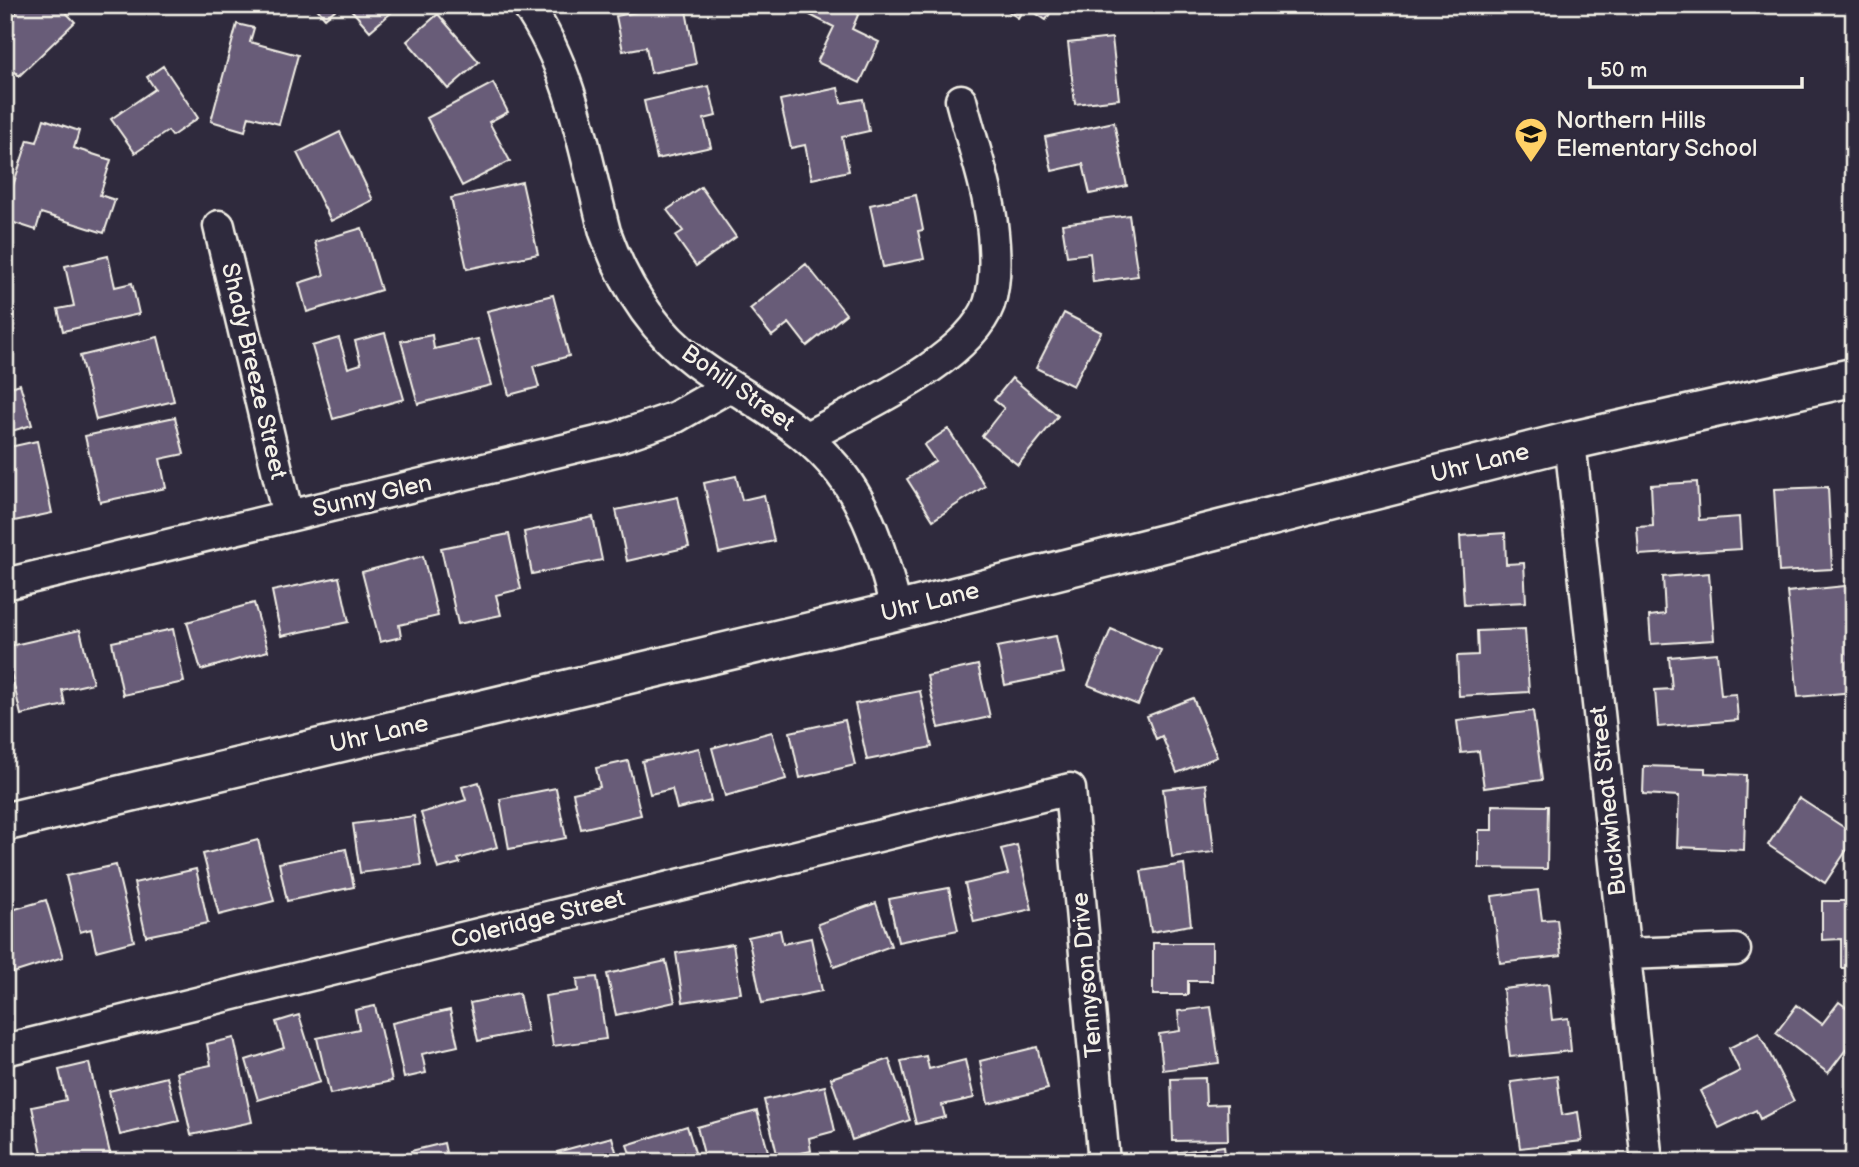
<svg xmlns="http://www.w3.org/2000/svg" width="1859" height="1167" font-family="'Balsamiq Sans',sans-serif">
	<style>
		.building { fill: #685c78; stroke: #f4f1e8; stroke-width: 2 }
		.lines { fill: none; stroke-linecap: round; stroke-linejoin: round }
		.minor-casing { stroke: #f4f1e8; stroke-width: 35 }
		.tertiary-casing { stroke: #f4f1e8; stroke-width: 42 }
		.minor { stroke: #2f2a3d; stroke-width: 30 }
		.tertiary { stroke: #2f2a3d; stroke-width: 37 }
		.labels { text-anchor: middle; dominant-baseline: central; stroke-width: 5; stroke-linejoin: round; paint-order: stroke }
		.poi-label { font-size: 24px; fill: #f4f1e8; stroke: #2f2a3d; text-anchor: start }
		.street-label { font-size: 24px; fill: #f4f1e8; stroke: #2f2a3d }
	</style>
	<rect width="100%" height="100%" fill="#2f2a3d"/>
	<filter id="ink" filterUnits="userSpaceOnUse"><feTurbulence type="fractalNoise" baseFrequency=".0143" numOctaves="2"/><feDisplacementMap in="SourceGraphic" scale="14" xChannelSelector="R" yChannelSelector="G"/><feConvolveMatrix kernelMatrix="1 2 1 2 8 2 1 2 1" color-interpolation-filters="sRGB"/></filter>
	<g filter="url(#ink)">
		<!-- building -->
		<path class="building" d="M 23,5 L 59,5 L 75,22 L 19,76 L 5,61 L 5,13 L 10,18 Z
			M 314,5 L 341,5 L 325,18 Z
			M 347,5 L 400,5 L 370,31 Z
			M 673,5 L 685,5 L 696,64 L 651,73 L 646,47 L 623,51 L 616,16 Z
			M 815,5 L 855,5 L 861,8 L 852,29 L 879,42 L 860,83 L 817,62 L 834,27 L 810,15 Z
			M 1000,5 L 1055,5 L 1046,20 L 1025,6 L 1018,18 Z
			M 438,14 L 479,62 L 448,89 L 407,41 Z
			M 237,24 L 254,28 L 250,42 L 298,55 L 279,124 L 249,116 L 245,131 L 211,121 Z
			M 1112,38 L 1119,99 L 1075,104 L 1068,43 Z
			M 163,66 L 198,118 L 172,136 L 168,131 L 135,153 L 111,119 L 155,89 L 147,77 Z
			M 493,83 L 508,112 L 489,122 L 510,161 L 462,186 L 427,118 Z
			M 709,86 L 716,116 L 704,119 L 711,147 L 657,159 L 644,101 Z
			M 838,88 L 841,103 L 863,99 L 869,131 L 842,137 L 849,171 L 812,179 L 805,145 L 791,148 L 780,100 Z
			M 44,119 L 79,131 L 74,148 L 111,160 L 100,195 L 115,200 L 104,233 L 41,213 L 36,230 L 5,220 L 5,210 L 28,140 L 37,142 Z
			M 1114,122 L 1127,186 L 1090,194 L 1083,164 L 1052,171 L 1045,137 Z
			M 340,132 L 373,200 L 331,221 L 297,153 Z
			M 522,182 L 538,254 L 467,269 L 451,198 Z
			M 701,187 L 736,237 L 696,266 L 675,236 L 683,231 L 667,210 Z
			M 916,195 L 923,230 L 918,231 L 924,259 L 883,267 L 870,205 Z
			M 1129,215 L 1138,276 L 1093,282 L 1090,253 L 1067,256 L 1062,224 Z
			M 362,228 L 381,290 L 307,312 L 299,283 L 324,275 L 315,242 Z
			M 108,256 L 115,287 L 132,283 L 139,314 L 63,331 L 58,309 L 74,306 L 65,266 Z
			M 806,264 L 846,314 L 807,346 L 789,323 L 772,336 L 750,309 Z
			M 553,295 L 569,356 L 533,366 L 539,387 L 509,395 L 487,311 Z
			M 1064,313 L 1101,332 L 1073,386 L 1036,368 Z
			M 385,333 L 404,399 L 333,419 L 312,346 L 339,338 L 348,368 L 361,364 L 355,341 Z
			M 432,335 L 434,349 L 478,339 L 491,385 L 418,404 L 401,341 Z
			M 158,337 L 174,401 L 96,420 L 80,356 Z
			M 1012,378 L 1058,416 L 1018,465 L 982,436 L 1004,408 L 994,400 Z
			M 20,384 L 32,425 L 5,433 L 5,389 Z
			M 175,417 L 184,454 L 160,459 L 166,488 L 100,502 L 85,436 Z
			M 948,429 L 985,486 L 933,520 L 907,479 L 935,461 L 924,445 Z
			M 37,441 L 52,513 L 5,523 L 5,448 Z
			M 736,476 L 742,500 L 764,495 L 774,541 L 719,553 L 704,483 Z
			M 1697,482 L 1699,520 L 1739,517 L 1741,549 L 1639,555 L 1637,527 L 1653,526 L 1651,485 Z
			M 1828,487 L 1832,569 L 1779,572 L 1774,489 Z
			M 678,497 L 689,547 L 627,561 L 616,510 Z
			M 593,517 L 602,560 L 532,574 L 524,532 Z
			M 1505,533 L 1506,564 L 1524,563 L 1526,602 L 1464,605 L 1460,536 Z
			M 509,534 L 521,589 L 496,595 L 501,615 L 458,624 L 441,548 Z
			M 423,556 L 438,616 L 399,625 L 401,637 L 380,642 L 362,572 Z
			M 1709,573 L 1714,640 L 1651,644 L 1649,616 L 1665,614 L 1663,577 Z
			M 339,577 L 349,622 L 281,636 L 272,591 Z
			M 1854,585 L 1854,692 L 1798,697 L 1787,592 Z
			M 254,603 L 268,651 L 201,670 L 187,622 Z
			M 173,629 L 184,682 L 123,695 L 112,642 Z
			M 1111,629 L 1161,650 L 1138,705 L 1088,685 Z
			M 1525,629 L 1529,692 L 1459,696 L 1457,656 L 1478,655 L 1477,631 Z
			M 80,630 L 93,683 L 62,690 L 65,705 L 21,715 L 5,647 Z
			M 1056,636 L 1064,673 L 1005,685 L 997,647 Z
			M 1717,653 L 1721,695 L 1736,694 L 1738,720 L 1658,727 L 1655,690 L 1672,689 L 1669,657 Z
			M 978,665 L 990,717 L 939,728 L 927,676 Z
			M 920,691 L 932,747 L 867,760 L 855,704 Z
			M 1193,698 L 1217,757 L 1177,773 L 1162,736 L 1156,739 L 1147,716 Z
			M 1533,711 L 1542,780 L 1484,788 L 1479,751 L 1461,753 L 1457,721 Z
			M 845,720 L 855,765 L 800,778 L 790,732 Z
			M 772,732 L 786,779 L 725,796 L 712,748 Z
			M 699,748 L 711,801 L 677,809 L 672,789 L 650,794 L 642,761 Z
			M 628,761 L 641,815 L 581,829 L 573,793 L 600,787 L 596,768 Z
			M 1644,766 L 1705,768 L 1705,773 L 1746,775 L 1744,850 L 1677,847 L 1679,796 L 1643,794 Z
			M 479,782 L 497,847 L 458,859 L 460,863 L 438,869 L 421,813 L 466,800 L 462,787 Z
			M 1206,784 L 1214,852 L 1172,857 L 1163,789 Z
			M 556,788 L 566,838 L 509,849 L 500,799 Z
			M 1799,798 L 1854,834 L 1854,839 L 1825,883 L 1768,845 Z
			M 1492,805 L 1548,806 L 1547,869 L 1479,868 L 1479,830 L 1492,830 Z
			M 414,816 L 421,865 L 360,873 L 353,824 Z
			M 258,840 L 274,901 L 219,915 L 203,854 Z
			M 1017,845 L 1032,909 L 974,922 L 965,884 L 1008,874 L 1001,849 Z
			M 346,849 L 354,887 L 287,901 L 279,863 Z
			M 1184,864 L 1191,925 L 1151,932 L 1141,871 Z
			M 116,865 L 134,941 L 96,951 L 91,929 L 80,932 L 66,876 Z
			M 196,869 L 208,923 L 146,936 L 134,883 Z
			M 949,888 L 958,930 L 898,942 L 889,899 Z
			M 1538,890 L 1542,920 L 1557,919 L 1561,956 L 1500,963 L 1492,896 Z
			M 46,900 L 63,957 L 13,973 L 5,947 L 5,912 Z
			M 1822,901 L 1854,901 L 1854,968 L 1841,968 L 1841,939 L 1822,940 Z
			M 876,903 L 891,946 L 834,967 L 818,924 Z
			M 780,930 L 783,944 L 811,938 L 822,991 L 762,1003 L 748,937 Z
			M 1153,943 L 1212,943 L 1212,981 L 1188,981 L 1188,995 L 1153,995 Z
			M 733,944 L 741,993 L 683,1002 L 676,953 Z
			M 666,961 L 675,1002 L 616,1015 L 607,974 Z
			M 597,977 L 606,1039 L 553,1046 L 545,996 L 578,991 L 577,979 Z
			M 1548,984 L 1552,1020 L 1568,1018 L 1571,1051 L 1510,1057 L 1503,989 Z
			M 519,993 L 527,1031 L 478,1041 L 470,1003 Z
			M 1839,1002 L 1854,1013 L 1854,1039 L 1828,1073 L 1776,1033 L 1797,1005 L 1822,1024 Z
			M 375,1006 L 392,1081 L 330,1094 L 317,1038 L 359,1029 L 355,1010 Z
			M 1211,1007 L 1219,1063 L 1163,1070 L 1159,1034 L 1180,1031 L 1178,1011 Z
			M 450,1010 L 458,1046 L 422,1054 L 426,1073 L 404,1078 L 392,1023 Z
			M 299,1015 L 320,1082 L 258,1100 L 246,1060 L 284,1048 L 276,1022 Z
			M 1759,1033 L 1794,1101 L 1760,1119 L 1756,1110 L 1719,1128 L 1700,1091 L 1740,1071 L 1729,1048 Z
			M 234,1038 L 252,1122 L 191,1135 L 177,1072 L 211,1065 L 207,1044 Z
			M 1037,1047 L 1048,1089 L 988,1104 L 980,1061 Z
			M 926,1056 L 929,1069 L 965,1060 L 974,1098 L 942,1105 L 945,1117 L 916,1124 L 901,1061 Z
			M 889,1059 L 910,1120 L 852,1140 L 831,1078 Z
			M 89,1063 L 112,1162 L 76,1162 L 75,1159 L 44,1162 L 32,1107 L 66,1100 L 59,1070 Z
			M 1557,1076 L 1562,1115 L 1578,1112 L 1582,1141 L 1520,1148 L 1511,1082 Z
			M 167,1077 L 179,1121 L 120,1135 L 109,1091 Z
			M 1205,1078 L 1206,1105 L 1227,1104 L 1228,1140 L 1173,1141 L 1171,1079 Z
			M 825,1086 L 835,1131 L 809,1138 L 811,1151 L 778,1158 L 764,1100 Z
			M 757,1111 L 769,1155 L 743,1162 L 706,1162 L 697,1127 Z
			M 687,1126 L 698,1162 L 633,1162 L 627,1145 Z
			M 612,1137 L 619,1162 L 560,1162 L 557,1152 Z
			M 444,1143 L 448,1162 L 414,1162 L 411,1151 Z
			M 1224,1146 L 1226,1162 L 1174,1162 L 1173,1153 Z
			M 1582,1151 L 1584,1162 L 1509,1162 L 1509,1160 Z"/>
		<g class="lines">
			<defs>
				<path id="minor" d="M 527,5 C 573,70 585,156 605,232 C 623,282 651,329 694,361 C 740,396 792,418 831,462 C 869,503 883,559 897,611
					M 219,226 L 288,516
					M 807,437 C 859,408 968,361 989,304 C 997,280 995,249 992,224 C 987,183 971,140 961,100
					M 1570,441 L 1647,1162
					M 5,584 L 618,437 L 676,417 L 730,386
					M 1625,954 L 1735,950
					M 5,1050 L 1070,789 L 1104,1162"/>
				<path id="tertiary" d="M 5,822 L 897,611 L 1570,441 L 1854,377"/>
			</defs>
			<!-- minor casing -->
			<use href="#minor" class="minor-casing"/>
			<!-- tertiary casing -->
			<use href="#tertiary" class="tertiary-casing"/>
			<!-- minor -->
			<use href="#minor" class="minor"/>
			<!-- tertiary -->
			<use href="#tertiary" class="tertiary"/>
		</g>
	</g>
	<!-- icons -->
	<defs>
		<symbol id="school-pin" viewBox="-11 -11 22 30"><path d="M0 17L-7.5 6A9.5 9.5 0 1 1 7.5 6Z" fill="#ffd166" stroke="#2f2a3d"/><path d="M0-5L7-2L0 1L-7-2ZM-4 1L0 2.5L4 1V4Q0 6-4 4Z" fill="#111"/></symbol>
	</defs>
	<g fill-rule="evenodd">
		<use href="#school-pin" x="1512" y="115" width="38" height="52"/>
	</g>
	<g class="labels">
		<!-- poi labels -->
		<g class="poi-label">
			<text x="1556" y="120">Northern Hills<tspan x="1556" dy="28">Elementary School</tspan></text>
		</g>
		<!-- street labels -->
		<g class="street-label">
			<text transform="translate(254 371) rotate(77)">Shady Breeze Street</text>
			<text transform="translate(738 388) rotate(35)">Bohill Street</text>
			<text transform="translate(1480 463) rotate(-14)">Uhr Lane</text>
			<text transform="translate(372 496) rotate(-13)">Sunny Glen</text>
			<text transform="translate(930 602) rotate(-14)">Uhr Lane</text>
			<text transform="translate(379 734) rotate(-13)">Uhr Lane</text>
			<text transform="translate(1608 801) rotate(-96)">Buckwheat Street</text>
			<text transform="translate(538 919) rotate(-14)">Coleridge Street</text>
			<text transform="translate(1087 975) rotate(-95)">Tennyson Drive</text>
		</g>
	</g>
	<!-- margin -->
	<rect width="1859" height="1167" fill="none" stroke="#2f2a3d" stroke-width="28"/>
	<rect x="14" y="14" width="1831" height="1139" fill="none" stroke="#f4f1e8" stroke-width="2.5" filter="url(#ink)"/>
	<!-- scale -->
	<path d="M1590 77v10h212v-10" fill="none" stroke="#f4f1e8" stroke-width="3.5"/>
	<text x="1600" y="77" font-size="21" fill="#f4f1e8" stroke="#2f2a3d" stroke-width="5" paint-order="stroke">50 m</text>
</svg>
